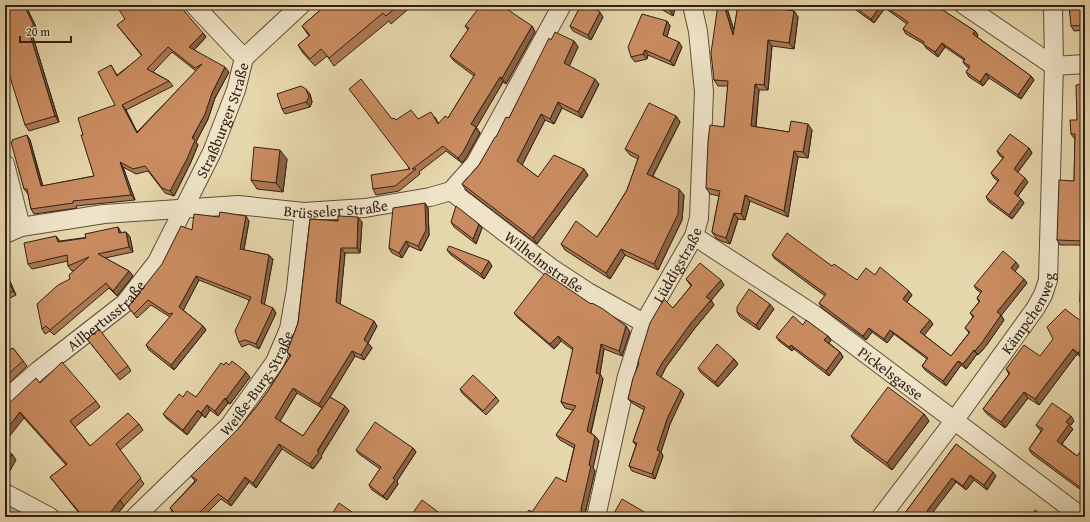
<svg xmlns="http://www.w3.org/2000/svg" width="1090" height="522" font-family="'Gentium Book Plus',serif">
	<style>
		.green { fill: #b8bd87; stroke: #746f4e }
		.lines { fill: none; stroke-linecap: round; stroke-linejoin: round }
		.minor-casing { stroke: #5e4e3b; stroke-width: 20 }
		.minor { stroke: #efe4c8; stroke-width: 18 }
		.wall { fill: #ad7853; stroke: #302116; fill-rule: evenodd }
		.shaded-wall { fill: #8d6243; stroke: #302116 }
		.building { fill: #c98c60; stroke: #302116; fill-rule: evenodd }
		.labels { text-anchor: middle; dominant-baseline: central; stroke-width: 3.5; stroke-linejoin: round; paint-order: stroke }
		.street-label { font-size: 15px; fill: #302116; stroke: #efe4c8 }
	</style>
	<rect width="100%" height="100%" fill="#e6d6ab"/>
	<filter id="stains"><feTurbulence type="fractalNoise" baseFrequency=".005" numOctaves="4"/><feColorMatrix values="0 0 0 0 .2 0 0 0 0 .09 0 0 0 0 .02 0 0 0 .5 -.17"/></filter>
	<radialGradient id="worn" r=".72"><stop offset=".6" stop-color="#630" stop-opacity="0"/><stop offset="1" stop-color="#630" stop-opacity=".3"/></radialGradient>
	<!-- green -->
	<path class="green" d="M 5,501 L 35,517 L 5,517 Z"/>
	<g class="lines">
		<defs>
			<g id="minor">
				<path d="M 194,5 L 244,58"/>
				<path d="M 964,5 L 1054,66 L 1085,64"/>
				<path d="M 5,164 L 21,227"/>
				<path id="s1" d="M 451,191 L 550,267 L 588,292 L 644,323"/>
				<path id="s2" d="M 5,234 L 21,227 L 104,214 L 238,205 L 304,212 L 365,208 L 430,197 L 451,191 L 475,164 L 562,5"/>
				<path id="s3" d="M 694,236 L 812,313 L 1082,517"/>
				<path id="s4" d="M 5,403 L 14,392 L 39,370 L 125,303 L 157,262 L 212,152 L 236,90 L 244,58 L 301,5"/>
				<path d="M 5,493 L 50,517"/>
				<path id="s5" d="M 135,517 L 229,426 L 275,362 L 289,329 L 296,289 L 304,212"/>
				<path id="s6" d="M 596,517 L 627,376 L 644,323 L 694,236 L 699,218 L 704,92 L 698,31 L 692,5"/>
				<path id="s7" d="M 881,517 L 954,421 L 1035,309 L 1043,295 L 1048,280 L 1054,66 L 1053,5"/>
			</g>
		</defs>
		<!-- minor casing -->
		<use href="#minor" class="minor-casing"/>
		<!-- minor -->
		<use href="#minor" class="minor"/>
	</g>
	<!-- wall -->
	<path class="wall" d="M 5,5 L 29,5 L 26,6 L 38,31 L 32,34 L 59,122 L 29,131 L 25,125 Z
		M 326,5 L 413,5 L 391,24 L 389,21 L 334,66 L 327,56 L 315,66 L 303,53 L 298,45 L 309,36 L 302,26 Z
		M 428,5 L 433,5 L 430,7 Z
		M 654,5 L 676,5 L 673,16 Z
		M 726,5 L 734,30 L 738,5 L 761,5 L 761,6 L 794,11 L 798,17 L 794,49 L 772,46 L 768,90 L 759,90 L 756,127 L 789,132 L 812,130 L 808,158 L 798,157 L 788,217 L 750,201 L 745,220 L 738,219 L 730,244 L 721,241 L 716,238 L 712,232 L 719,196 L 710,194 L 706,188 L 724,127 L 728,86 L 718,86 L 714,80 Z
		M 849,5 L 936,5 L 936,6 L 975,31 L 978,35 L 977,37 L 1031,76 L 1034,80 L 1021,99 L 989,78 L 983,86 L 969,77 L 966,72 L 969,68 L 966,66 L 963,62 L 964,60 L 945,47 L 938,57 L 926,48 L 924,44 L 906,34 L 903,29 L 907,24 L 885,8 L 874,23 Z
		M 1007,5 L 1015,5 L 1013,9 Z
		M 1085,5 L 1085,30 L 1074,31 L 1071,26 Z
		M 603,17 L 591,40 L 573,31 L 570,26 Z
		M 667,21 L 670,26 L 667,37 L 682,47 L 674,66 L 648,55 L 647,59 L 635,62 L 631,57 Z
		M 117,25 L 203,33 L 206,37 L 194,50 L 229,72 L 215,98 L 208,119 L 196,142 L 198,145 L 190,164 L 174,196 L 165,193 L 148,171 L 136,174 L 123,167 L 135,200 L 76,206 L 77,208 L 34,214 L 31,209 L 28,194 L 24,189 L 13,141 L 30,140 L 43,186 L 94,176 L 83,135 L 115,105 L 111,65 L 117,75 L 142,56 ZM 172,52 L 196,71 L 137,132 L 126,110 L 173,86 L 169,81 L 153,72 Z
		M 465,26 L 532,26 L 535,32 L 506,84 L 503,82 L 476,127 L 480,133 L 466,158 L 462,163 L 446,151 L 419,172 L 420,174 L 399,191 L 376,195 L 373,189 L 409,169 L 392,119 L 396,120 L 418,119 L 435,117 L 439,124 L 448,118 L 474,76 L 454,61 L 450,56 L 468,30 Z
		M 551,40 L 574,41 L 578,47 L 569,66 L 599,84 L 582,118 L 562,108 L 554,124 L 545,120 L 522,165 L 538,177 L 588,175 L 537,244 L 466,190 L 462,184 L 479,165 L 509,118 Z
		M 1085,84 L 1085,307 L 1083,307 L 1080,302 L 1082,245 L 1060,245 L 1057,240 L 1074,181 L 1075,138 L 1074,138 L 1071,134 L 1077,120 Z
		M 310,94 L 312,102 L 310,107 L 285,114 L 282,109 Z
		M 676,116 L 680,122 L 653,176 L 684,195 L 682,220 L 658,270 L 625,255 L 610,279 L 565,250 L 561,244 L 597,237 L 608,221 L 627,190 L 638,159 L 630,155 L 625,149 Z
		M 1029,148 L 1032,153 L 1018,172 L 1028,182 L 1018,196 L 1021,199 L 1024,203 L 1012,219 L 989,202 L 986,197 L 998,181 L 994,178 L 991,173 L 1003,158 L 1000,156 L 997,151 Z
		M 287,159 L 283,192 L 257,189 L 251,180 Z
		M 425,203 L 428,208 L 429,235 L 421,251 L 409,246 L 402,258 L 392,253 L 389,248 Z
		M 310,219 L 362,222 L 360,253 L 345,253 L 340,304 L 377,326 L 368,343 L 372,348 L 364,360 L 355,356 L 330,397 L 345,406 L 349,411 L 321,456 L 322,457 L 313,469 L 282,449 L 256,488 L 249,482 L 231,506 L 221,499 L 203,517 L 177,517 L 173,513 L 170,508 L 195,481 L 191,476 L 238,429 L 257,406 L 268,391 L 290,356 L 287,352 L 298,323 ZM 297,393 L 322,408 L 303,436 L 280,421 Z
		M 249,221 L 244,250 L 269,255 L 273,259 L 264,304 L 276,313 L 259,349 L 249,344 L 242,347 L 239,342 L 249,300 L 199,280 L 183,310 L 203,326 L 206,330 L 174,370 L 149,350 L 146,345 L 170,317 L 151,305 L 137,318 L 128,307 L 192,230 Z
		M 451,222 L 479,224 L 482,228 L 476,244 L 454,227 Z
		M 126,232 L 130,237 L 133,252 L 105,258 L 129,271 L 133,276 L 117,296 L 109,288 L 54,335 L 50,331 L 45,334 L 42,329 L 75,270 L 72,271 L 68,266 L 68,261 L 32,269 L 28,264 L 60,241 Z
		M 447,250 L 492,266 L 484,279 L 451,255 Z
		M 772,255 L 832,266 L 857,280 L 875,275 L 912,295 L 907,302 L 933,324 L 924,335 L 951,356 L 969,333 L 965,328 L 973,317 L 970,313 L 979,302 L 977,298 L 981,293 L 977,290 L 974,286 L 1019,266 L 1015,271 L 1027,283 L 1001,315 L 1004,320 L 986,346 L 978,355 L 977,354 L 966,369 L 961,365 L 946,386 L 925,370 L 922,366 L 927,359 L 894,334 L 887,343 L 872,332 L 866,340 L 822,308 L 819,303 L 825,296 L 775,259 Z
		M 5,270 L 16,295 L 8,299 L 10,304 L 5,305 Z
		M 686,279 L 724,285 L 711,300 L 714,305 L 695,328 L 666,367 L 661,377 L 684,394 L 670,424 L 661,452 L 663,456 L 655,479 L 632,471 L 629,466 L 636,445 L 633,442 L 644,410 L 632,403 L 628,399 L 638,363 L 638,362 L 673,308 L 691,286 Z
		M 591,304 L 626,326 L 630,332 L 622,356 L 604,349 L 600,374 L 603,379 L 591,433 L 595,436 L 599,441 L 593,468 L 595,471 L 585,514 L 532,512 L 566,482 L 574,448 L 560,440 L 556,435 L 573,410 L 565,408 L 561,402 L 573,350 L 561,341 L 554,349 L 518,318 L 514,313 Z
		M 774,309 L 759,330 L 740,317 L 737,312 Z
		M 1085,324 L 1085,356 L 1083,359 L 1077,354 L 1039,405 L 1028,398 L 1005,428 L 987,414 L 983,409 L 1009,374 L 1006,369 L 1040,356 Z
		M 803,325 L 828,336 L 831,340 L 829,343 L 840,352 L 843,357 L 829,376 L 794,349 L 792,351 L 779,341 L 776,337 Z
		M 87,339 L 128,366 L 131,371 L 120,380 Z
		M 13,348 L 27,366 L 5,387 L 5,352 L 6,353 Z
		M 734,359 L 738,364 L 718,387 L 701,373 L 698,368 Z
		M 224,365 L 229,365 L 250,377 L 230,404 L 228,403 L 218,416 L 210,410 L 205,418 L 202,415 L 187,435 L 167,419 L 163,414 L 183,397 L 196,397 Z
		M 40,383 L 96,401 L 100,407 L 75,427 L 90,446 L 139,424 L 143,430 L 120,450 L 144,484 L 124,506 L 115,517 L 79,517 L 78,516 L 79,513 L 50,477 L 66,465 L 24,418 L 5,407 Z
		M 460,389 L 496,397 L 499,401 L 486,415 L 462,393 Z
		M 924,414 L 929,421 L 892,470 L 855,442 L 851,436 Z
		M 1074,421 L 1070,426 L 1073,429 L 1062,444 L 1077,456 L 1085,447 L 1085,493 L 1032,454 L 1029,449 L 1041,431 L 1040,430 L 1036,425 Z
		M 956,444 L 996,476 L 987,490 L 974,480 L 966,490 L 956,482 L 931,514 L 902,517 Z
		M 413,448 L 416,452 L 397,481 L 398,484 L 387,500 L 372,490 L 369,485 L 380,469 L 359,454 L 356,450 Z"/>
	<!-- shaded-wall -->
	<path class="shaded-wall" d="M 24,5 L 26,5 L 26,6 L 38,31 L 34,26 Z
		M 671,5 L 676,5 L 673,16 L 670,10 Z
		M 724,5 L 726,5 L 737,41 L 733,35 Z
		M 881,5 L 883,5 L 885,8 L 874,23 L 871,19 Z
		M 1010,5 L 1015,5 L 1013,9 Z
		M 794,11 L 798,17 L 794,49 L 789,43 Z
		M 600,12 L 603,17 L 591,40 L 588,35 Z
		M 667,21 L 670,26 L 666,40 L 663,35 Z
		M 532,26 L 535,32 L 506,84 L 502,78 Z
		M 28,28 L 32,34 L 59,122 L 55,116 Z
		M 975,31 L 978,35 L 976,38 L 973,34 Z
		M 203,33 L 206,37 L 192,52 L 189,47 Z
		M 768,40 L 772,46 L 768,90 L 764,85 Z
		M 574,41 L 578,47 L 568,69 L 564,63 Z
		M 679,42 L 682,47 L 674,66 L 670,61 Z
		M 942,43 L 945,47 L 938,57 L 935,52 Z
		M 645,50 L 648,55 L 647,59 L 643,54 Z
		M 225,67 L 229,72 L 215,98 L 208,119 L 196,142 L 198,145 L 190,164 L 174,196 L 170,191 L 212,93 Z
		M 986,73 L 989,78 L 983,86 L 980,82 Z
		M 1031,76 L 1034,80 L 1021,99 L 1018,95 Z
		M 500,77 L 503,82 L 475,130 L 471,124 Z
		M 595,79 L 599,84 L 582,118 L 578,112 Z
		M 755,84 L 759,90 L 755,132 L 751,126 Z
		M 306,89 L 310,94 L 312,102 L 310,107 L 306,102 Z
		M 558,102 L 562,108 L 554,124 L 550,119 Z
		M 122,105 L 126,110 L 140,138 L 137,133 Z
		M 541,114 L 545,120 L 521,167 L 517,161 Z
		M 676,116 L 680,122 L 651,179 L 647,174 Z
		M 808,124 L 812,130 L 808,158 L 803,152 Z
		M 476,127 L 480,133 L 466,158 L 462,163 L 458,158 Z
		M 27,135 L 30,140 L 44,191 L 41,186 Z
		M 1029,148 L 1032,153 L 1017,173 L 1014,169 Z
		M 280,150 L 287,159 L 283,192 L 276,183 Z
		M 794,151 L 798,157 L 788,217 L 784,211 Z
		M 120,162 L 123,167 L 135,200 L 131,195 Z
		M 584,169 L 588,175 L 537,244 L 533,238 Z
		M 1025,178 L 1028,182 L 1017,197 L 1014,193 Z
		M 679,189 L 684,195 L 682,220 L 658,270 L 654,264 Z
		M 745,195 L 750,201 L 745,220 L 741,214 Z
		M 1021,199 L 1024,203 L 1012,219 L 1009,215 Z
		M 425,203 L 428,208 L 429,235 L 421,251 L 418,246 Z
		M 734,213 L 738,219 L 730,244 L 726,238 Z
		M 246,216 L 249,221 L 243,254 L 240,249 Z
		M 358,217 L 362,222 L 360,253 L 357,248 Z
		M 479,224 L 482,228 L 476,244 L 473,239 Z
		M 118,227 L 121,232 L 123,238 L 119,233 Z
		M 126,232 L 130,237 L 133,252 L 129,247 Z
		M 56,236 L 60,241 L 61,247 L 58,242 Z
		M 406,241 L 409,246 L 402,258 L 399,253 Z
		M 341,248 L 345,253 L 340,307 L 336,302 Z
		M 621,249 L 625,255 L 610,279 L 606,273 Z
		M 269,255 L 273,259 L 264,307 L 261,303 Z
		M 489,261 L 492,266 L 484,279 L 481,274 Z
		M 1016,262 L 1019,266 L 1014,273 L 1011,268 Z
		M 5,270 L 16,295 L 13,291 L 5,273 Z
		M 129,271 L 133,276 L 117,296 L 113,291 Z
		M 196,276 L 199,280 L 183,311 L 179,307 Z
		M 1024,279 L 1027,283 L 1000,317 L 997,312 Z
		M 721,280 L 724,285 L 710,302 L 706,297 Z
		M 909,291 L 912,295 L 906,303 L 903,299 Z
		M 711,300 L 714,305 L 695,328 L 666,367 L 660,379 L 656,374 L 662,363 L 691,323 Z
		M 770,304 L 774,309 L 759,330 L 756,325 Z
		M 273,308 L 276,313 L 259,349 L 256,344 Z
		M 1001,315 L 1004,320 L 986,346 L 978,355 L 975,351 Z
		M 930,320 L 933,324 L 923,337 L 920,332 Z
		M 374,321 L 377,326 L 368,343 L 372,348 L 364,360 L 361,355 L 364,340 Z
		M 203,326 L 206,330 L 174,370 L 171,365 Z
		M 626,326 L 630,332 L 622,356 L 619,351 Z
		M 869,328 L 872,332 L 866,340 L 863,336 Z
		M 890,330 L 894,334 L 887,343 L 884,339 Z
		M 1085,330 L 1085,341 L 1081,336 Z
		M 558,336 L 561,341 L 554,349 L 550,344 Z
		M 828,336 L 831,340 L 828,345 L 824,340 Z
		M 601,344 L 604,349 L 600,374 L 603,379 L 590,436 L 587,431 Z
		M 791,345 L 794,349 L 792,351 L 789,347 Z
		M 1085,345 L 1085,356 L 1083,359 L 1078,353 Z
		M 1073,349 L 1077,354 L 1039,405 L 1035,399 Z
		M 974,350 L 977,354 L 966,369 L 963,364 Z
		M 352,351 L 355,356 L 323,409 L 319,404 Z
		M 840,352 L 843,357 L 829,376 L 826,371 Z
		M 734,359 L 738,364 L 718,387 L 715,382 Z
		M 958,361 L 961,365 L 946,386 L 943,381 Z
		M 246,372 L 250,377 L 230,404 L 226,399 Z
		M 5,381 L 7,384 L 5,387 Z
		M 293,388 L 297,393 L 279,423 L 275,418 Z
		M 681,390 L 684,394 L 670,424 L 661,452 L 663,456 L 655,479 L 652,474 L 657,450 L 667,419 Z
		M 1024,392 L 1028,398 L 1005,428 L 1001,422 Z
		M 225,398 L 228,403 L 218,416 L 215,411 Z
		M 207,405 L 210,410 L 205,418 L 201,413 Z
		M 345,406 L 349,411 L 321,456 L 322,457 L 313,469 L 310,464 Z
		M 198,410 L 202,415 L 187,435 L 183,430 Z
		M 20,412 L 24,418 L 5,442 L 5,431 Z
		M 924,414 L 929,421 L 892,470 L 887,463 Z
		M 1071,416 L 1074,421 L 1070,426 L 1073,429 L 1060,446 L 1057,441 L 1066,422 Z
		M 595,436 L 599,441 L 593,468 L 595,471 L 585,514 L 585,517 L 584,517 L 582,515 L 581,509 L 589,465 Z
		M 279,444 L 282,449 L 256,488 L 253,483 Z
		M 413,448 L 416,452 L 397,481 L 398,484 L 387,500 L 383,496 L 393,478 Z
		M 12,454 L 16,460 L 7,476 L 5,473 L 5,466 Z
		M 993,472 L 996,476 L 987,490 L 984,485 Z
		M 970,475 L 974,480 L 966,490 L 963,486 Z
		M 245,477 L 249,482 L 231,506 L 228,501 Z
		M 952,478 L 956,482 L 930,516 L 927,511 Z
		M 120,500 L 124,506 L 115,517 L 107,517 Z"/>
	<!-- building -->
	<path class="building" d="M 5,5 L 24,5 L 34,26 L 28,28 L 55,116 L 25,125 L 5,61 Z
		M 116,5 L 179,5 L 203,33 L 189,47 L 225,67 L 212,93 L 205,114 L 192,138 L 195,140 L 187,159 L 170,191 L 162,188 L 145,166 L 133,169 L 120,162 L 131,195 L 73,201 L 73,203 L 31,209 L 27,189 L 24,189 L 11,142 L 13,141 L 12,140 L 27,135 L 41,186 L 94,176 L 81,135 L 83,135 L 78,118 L 115,105 L 98,72 L 111,65 L 117,76 L 142,55 L 117,25 L 125,19 ZM 168,47 L 195,68 L 202,64 L 137,133 L 122,105 L 169,81 L 147,69 Z
		M 326,5 L 399,5 L 386,16 L 383,13 L 329,58 L 321,49 L 310,59 L 298,45 L 310,35 L 302,26 Z
		M 481,5 L 501,5 L 532,26 L 502,78 L 500,77 L 471,124 L 476,127 L 463,152 L 458,158 L 443,146 L 412,169 L 416,169 L 395,186 L 373,189 L 371,175 L 410,169 L 349,89 L 361,79 L 392,119 L 394,118 L 396,120 L 411,110 L 418,119 L 431,112 L 438,124 L 445,116 L 448,118 L 475,74 L 450,56 L 469,28 L 465,26 Z
		M 581,5 L 588,5 L 600,12 L 588,35 L 570,26 Z
		M 659,5 L 671,5 L 670,10 Z
		M 718,5 L 724,5 L 733,35 L 738,5 L 756,5 L 794,11 L 789,43 L 768,40 L 764,85 L 755,84 L 751,126 L 789,132 L 791,121 L 808,124 L 803,152 L 794,151 L 784,211 L 745,195 L 741,214 L 734,213 L 726,238 L 717,235 L 712,232 L 720,191 L 706,188 L 708,141 L 710,125 L 724,127 L 728,81 L 714,80 L 711,53 Z
		M 852,5 L 881,5 L 871,19 Z
		M 883,5 L 935,5 L 975,31 L 973,34 L 1031,76 L 1018,95 L 986,73 L 980,82 L 966,72 L 970,66 L 963,62 L 965,59 L 942,43 L 935,52 L 923,44 L 924,42 L 903,29 L 908,22 Z
		M 1069,5 L 1085,5 L 1085,25 L 1071,26 Z
		M 642,14 L 667,21 L 663,35 L 679,42 L 670,61 L 645,50 L 643,54 L 631,57 L 628,47 Z
		M 555,32 L 574,41 L 564,63 L 595,79 L 578,112 L 558,102 L 550,119 L 541,114 L 517,161 L 538,177 L 554,155 L 584,169 L 533,238 L 462,184 L 479,165 L 495,137 L 496,137 L 506,117 L 509,118 L 549,38 L 551,40 Z
		M 1085,84 L 1085,302 L 1080,302 L 1082,241 L 1057,240 L 1059,180 L 1074,181 L 1075,134 L 1071,134 L 1070,120 L 1077,120 L 1076,85 Z
		M 301,86 L 306,89 L 309,97 L 306,102 L 282,109 L 277,94 Z
		M 649,103 L 676,116 L 647,174 L 679,189 L 678,214 L 654,264 L 621,249 L 606,273 L 561,244 L 576,221 L 597,237 L 608,221 L 627,190 L 639,156 L 625,149 Z
		M 1010,134 L 1029,148 L 1014,169 L 1025,178 L 1014,193 L 1021,199 L 1009,215 L 986,197 L 999,180 L 991,173 L 1004,157 L 997,151 Z
		M 254,147 L 280,150 L 276,183 L 251,180 Z
		M 425,203 L 426,230 L 418,246 L 406,241 L 399,253 L 389,248 L 393,208 Z
		M 456,206 L 479,224 L 473,239 L 451,222 Z
		M 220,212 L 246,216 L 240,249 L 269,255 L 261,303 L 273,308 L 256,344 L 245,340 L 239,342 L 235,331 L 251,297 L 196,276 L 179,307 L 203,326 L 171,365 L 146,345 L 173,313 L 169,314 L 148,300 L 134,314 L 128,307 L 162,264 L 181,226 L 192,230 L 194,214 L 219,217 Z
		M 338,216 L 358,217 L 357,248 L 341,248 L 336,302 L 374,321 L 364,340 L 368,343 L 361,355 L 352,351 L 319,404 L 293,388 L 275,418 L 303,436 L 330,397 L 345,406 L 317,451 L 319,452 L 310,464 L 279,444 L 253,483 L 245,477 L 228,501 L 218,494 L 195,517 L 179,517 L 170,508 L 197,480 L 191,476 L 238,429 L 257,406 L 268,391 L 291,355 L 287,352 L 298,323 L 310,219 L 338,221 Z
		M 118,227 L 119,233 L 126,232 L 129,247 L 98,254 L 129,271 L 113,291 L 106,283 L 50,330 L 46,326 L 42,329 L 37,304 L 58,285 L 70,279 L 69,275 L 89,257 L 68,266 L 67,255 L 28,264 L 24,243 L 56,236 L 58,242 L 86,238 L 85,234 Z
		M 787,233 L 832,266 L 834,264 L 857,280 L 866,268 L 875,275 L 880,267 L 909,291 L 903,299 L 930,320 L 920,332 L 951,356 L 970,332 L 965,328 L 974,316 L 970,313 L 980,301 L 977,298 L 982,291 L 974,286 L 1003,251 L 1016,262 L 1011,268 L 1024,279 L 997,312 L 1001,315 L 983,341 L 975,351 L 974,350 L 963,364 L 958,361 L 943,381 L 922,366 L 928,358 L 890,330 L 884,339 L 869,328 L 863,336 L 819,303 L 826,294 L 772,255 Z
		M 449,246 L 489,261 L 481,274 L 447,250 Z
		M 700,263 L 721,280 L 706,297 L 711,300 L 691,323 L 662,363 L 656,374 L 681,390 L 667,419 L 657,450 L 660,451 L 652,474 L 629,466 L 637,443 L 633,442 L 645,407 L 628,399 L 633,378 L 639,363 L 638,362 L 650,323 L 664,299 L 673,308 L 692,285 L 686,279 Z
		M 5,273 L 13,291 L 5,294 Z
		M 545,273 L 591,304 L 592,303 L 603,309 L 626,326 L 619,351 L 601,344 L 596,373 L 600,374 L 587,431 L 595,436 L 589,465 L 591,466 L 581,509 L 582,515 L 584,517 L 524,517 L 529,510 L 532,512 L 556,477 L 566,482 L 575,445 L 556,435 L 576,406 L 561,402 L 573,348 L 558,336 L 550,344 L 514,313 Z
		M 749,289 L 770,304 L 756,325 L 737,312 L 737,307 Z
		M 1065,309 L 1085,324 L 1085,330 L 1081,336 L 1085,339 L 1085,345 L 1078,353 L 1073,349 L 1035,399 L 1024,392 L 1001,422 L 983,409 L 1010,373 L 1006,369 L 1024,345 L 1040,356 L 1053,339 L 1047,327 Z
		M 793,316 L 803,325 L 806,320 L 828,336 L 824,340 L 840,352 L 826,371 L 791,345 L 789,347 L 776,337 Z
		M 99,329 L 128,366 L 116,375 L 87,339 Z
		M 717,344 L 734,359 L 715,382 L 698,368 Z
		M 13,348 L 23,361 L 5,377 L 5,352 L 6,353 Z
		M 232,361 L 246,372 L 226,399 L 225,398 L 215,411 L 207,405 L 201,413 L 198,410 L 183,430 L 163,414 L 179,394 L 183,397 L 187,391 L 196,397 L 221,363 L 224,365 L 226,362 L 229,365 Z
		M 62,362 L 96,401 L 70,421 L 90,446 L 128,413 L 139,424 L 116,444 L 141,478 L 120,500 L 107,517 L 80,517 L 78,516 L 80,513 L 50,477 L 67,464 L 20,412 L 5,431 L 5,407 L 36,378 L 40,383 Z
		M 473,375 L 496,397 L 483,411 L 460,389 Z
		M 888,387 L 924,414 L 887,463 L 851,436 Z
		M 1052,403 L 1071,416 L 1066,422 L 1069,424 L 1057,441 L 1077,456 L 1085,446 L 1085,491 L 1029,449 L 1043,429 L 1036,425 Z
		M 375,422 L 413,448 L 393,478 L 395,480 L 383,496 L 369,485 L 381,467 L 356,450 Z
		M 956,444 L 993,472 L 984,485 L 970,475 L 963,486 L 952,478 L 927,511 L 935,517 L 902,517 Z
		M 5,450 L 12,454 L 5,466 Z
		M 622,499 L 653,517 L 612,517 Z
		M 422,500 L 445,517 L 410,517 Z
		M 339,503 L 358,516 L 357,517 L 330,517 Z
		M 1035,510 L 1044,517 L 1030,517 Z"/>
	<g class="labels">
		<!-- street labels -->
		<g class="street-label">
			<text stroke="none"><textPath href="#s4" startOffset="365">Straßburger Straße</textPath></text>
			<text stroke="none"><textPath href="#s2" startOffset="334">Brüsseler Straße</textPath></text>
			<text stroke="none"><textPath href="#s1" startOffset="117">Wilhelmstraße</textPath></text>
			<text stroke="none"><textPath href="#s6" startOffset="267">Lüddigstraße</textPath></text>
			<text stroke="none"><textPath href="#s7" startOffset="252">Kämpchenweg</textPath></text>
			<text stroke="none"><textPath href="#s4" startOffset="134">Ailbertusstraße</textPath></text>
			<text stroke="none"><textPath href="#s3" startOffset="240">Pickelsgasse</textPath></text>
			<text stroke="none"><textPath href="#s5" startOffset="182">Weiße-Burg-Straße</textPath></text>
		</g>
	</g>
	<!-- margin -->
	<rect width="1090" height="522" fill="none" stroke="#e6d6ab" stroke-width="20"/>
	<rect x="6" y="6" width="1078" height="510" fill="none" stroke="#302116" stroke-width="2"/>
	<rect x="10" y="10" width="1070" height="502" fill="none" stroke="#302116"/>
	<!-- scale -->
	<path d="M20 36v6h51v-6" fill="none" stroke="#302116" stroke-width="2"/>
	<text x="26" y="36" font-size="12" fill="#302116" stroke="#efe4c8" stroke-width="3" paint-order="stroke">20 m</text>
	<rect width="100%" height="100%" filter="url(#stains)"/>
	<rect width="100%" height="100%" fill="url(#worn)"/>
</svg>
